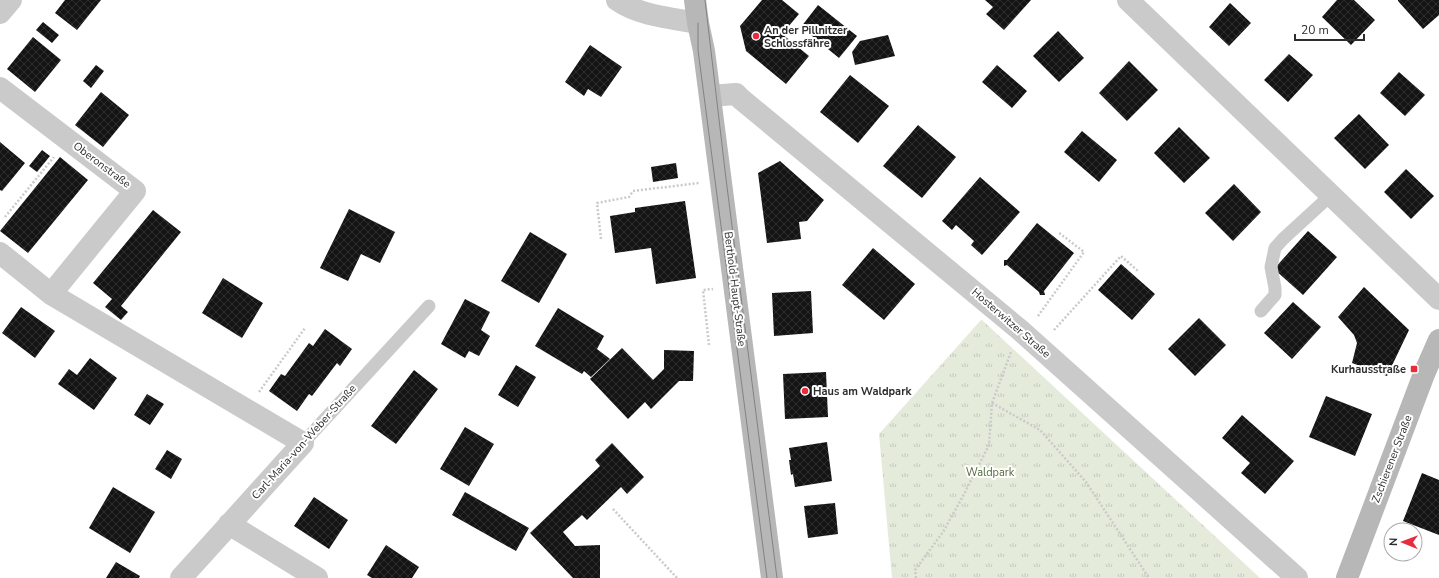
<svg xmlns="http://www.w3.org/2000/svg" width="1439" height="578" font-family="'Nunito Sans',sans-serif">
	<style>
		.park { fill: url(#park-tufts) }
		.building { fill: url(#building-cross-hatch) }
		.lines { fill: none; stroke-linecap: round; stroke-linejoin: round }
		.path { stroke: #cacaca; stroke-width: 2.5; stroke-dasharray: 2 2; stroke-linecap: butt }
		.lane { stroke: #cacaca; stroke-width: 13 }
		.street { stroke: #cacaca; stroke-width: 22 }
		.secondary { stroke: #b7b7b7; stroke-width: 22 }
		.tram { stroke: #828282; stroke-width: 1 }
		.poi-dot { fill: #e82c3c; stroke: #fff; stroke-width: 1.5 }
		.labels { text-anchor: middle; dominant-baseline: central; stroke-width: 4; stroke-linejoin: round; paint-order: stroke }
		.poi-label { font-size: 11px; font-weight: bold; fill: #2d2d2d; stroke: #fff; text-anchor: start }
		.street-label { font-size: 11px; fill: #2d2d2d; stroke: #fff }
		.park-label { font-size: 11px; fill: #516a3a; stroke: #fff }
	</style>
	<defs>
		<pattern id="park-tufts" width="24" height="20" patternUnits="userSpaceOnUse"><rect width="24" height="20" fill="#e4ebdb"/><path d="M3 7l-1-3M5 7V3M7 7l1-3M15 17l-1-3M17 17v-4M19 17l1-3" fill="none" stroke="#c4cabc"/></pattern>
		<pattern id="building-cross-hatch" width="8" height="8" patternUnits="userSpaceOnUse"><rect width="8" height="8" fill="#141414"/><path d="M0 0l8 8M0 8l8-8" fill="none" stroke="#2e2e2e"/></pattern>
	</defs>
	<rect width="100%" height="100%" fill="#fff"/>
	<!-- park -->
	<path class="park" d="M 981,320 L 982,320 L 1260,578 L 892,578 L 879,434 Z"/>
	<!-- building -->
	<path class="building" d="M 65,0 L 101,0 L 77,30 L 55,13 Z
		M 762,0 L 782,0 L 799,14 L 782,34 L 809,56 L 786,84 L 746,51 L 740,26 Z
		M 985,0 L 1031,0 L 1004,30 L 986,14 L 993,7 Z
		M 1337,0 L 1354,0 L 1375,20 L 1351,45 L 1322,17 Z
		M 1398,0 L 1439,0 L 1439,15 L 1423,29 L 1398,1 Z
		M 1230,3 L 1251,23 L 1229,46 L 1209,27 Z
		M 818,5 L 857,36 L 839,58 L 801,27 Z
		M 43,22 L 59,35 L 52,43 L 36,30 Z
		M 1058,31 L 1084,58 L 1059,82 L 1033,56 Z
		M 888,35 L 895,56 L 855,65 L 852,52 L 860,41 Z
		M 33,37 L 61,60 L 35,92 L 7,69 Z
		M 590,45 L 622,67 L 601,97 L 588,89 L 584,96 L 565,82 Z
		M 1289,54 L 1313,75 L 1288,102 L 1264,80 Z
		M 1129,61 L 1158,90 L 1127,121 L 1099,93 Z
		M 96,65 L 104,71 L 91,88 L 83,81 Z
		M 997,65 L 1027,91 L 1012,108 L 982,82 Z
		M 1399,72 L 1425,95 L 1405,116 L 1380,93 Z
		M 850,75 L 889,106 L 858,143 L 820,112 Z
		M 101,92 L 129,115 L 103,147 L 75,125 Z
		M 1359,114 L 1389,145 L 1365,169 L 1334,138 Z
		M 918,125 L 956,157 L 922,198 L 883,166 Z
		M 1179,127 L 1210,158 L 1184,183 L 1154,153 Z
		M 1082,131 L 1117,160 L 1099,182 L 1064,152 Z
		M 0,142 L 25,163 L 2,191 L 0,190 Z
		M 42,150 L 50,156 L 37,172 L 29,166 Z
		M 60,157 L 88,180 L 28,253 L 0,231 Z
		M 780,161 L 824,200 L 807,221 L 799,222 L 801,239 L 767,243 L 758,173 Z
		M 676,163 L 678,178 L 653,182 L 651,167 Z
		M 1406,169 L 1434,196 L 1411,219 L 1384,192 Z
		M 980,177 L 1020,212 L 982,255 L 971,245 L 974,241 L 956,225 L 952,230 L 942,221 Z
		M 1234,184 L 1261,212 L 1233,241 L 1205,213 Z
		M 685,201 L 696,278 L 656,284 L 651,248 L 615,253 L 610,216 L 635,212 L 635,208 Z
		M 349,209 L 395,232 L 380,263 L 361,254 L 348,281 L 320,268 Z
		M 153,210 L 181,232 L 121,306 L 128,312 L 121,320 L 105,307 L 112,299 L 93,283 Z
		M 1037,223 L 1074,253 L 1044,291 L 1045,295 L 1040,295 L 1039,292 L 1007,265 L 1004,266 L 1004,260 L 1007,260 Z
		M 1308,231 L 1337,257 L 1303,295 L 1274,269 Z
		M 530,232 L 567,254 L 539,303 L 501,281 Z
		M 873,248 L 915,284 L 884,320 L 842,285 Z
		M 1121,264 L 1155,294 L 1132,320 L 1098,290 Z
		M 223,278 L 263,303 L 242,338 L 202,313 Z
		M 1364,287 L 1409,330 L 1387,376 L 1352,363 L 1357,343 L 1354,335 L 1338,317 Z
		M 811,291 L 813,333 L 774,336 L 772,293 Z
		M 465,299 L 490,312 L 481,330 L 490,336 L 479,356 L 469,351 L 465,358 L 441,344 Z
		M 1293,302 L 1321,327 L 1292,359 L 1264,333 Z
		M 21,307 L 55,331 L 35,358 L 2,333 Z
		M 558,308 L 604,336 L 597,349 L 610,359 L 591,377 L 584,371 L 582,374 L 535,346 Z
		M 1199,318 L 1226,345 L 1195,376 L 1168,349 Z
		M 325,329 L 352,349 L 340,366 L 337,363 L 312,396 L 309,394 L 297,411 L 269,391 L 281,374 L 285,376 L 309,343 L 313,346 Z
		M 622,348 L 657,384 L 653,380 L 664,369 L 664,350 L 694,351 L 693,381 L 679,381 L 651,409 L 645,402 L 628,419 L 590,379 Z
		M 90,358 L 117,378 L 94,410 L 58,384 L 69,369 L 77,375 Z
		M 516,365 L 536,377 L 518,407 L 498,395 Z
		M 414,370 L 438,389 L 396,444 L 371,426 Z
		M 826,372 L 828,417 L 785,419 L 783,374 Z
		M 147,394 L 164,404 L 150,425 L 134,415 Z
		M 1326,396 L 1372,414 L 1355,456 L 1309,437 Z
		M 1242,415 L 1294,461 L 1265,494 L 1241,473 L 1250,463 L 1222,438 Z
		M 465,427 L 494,444 L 469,486 L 440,469 Z
		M 827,442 L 832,481 L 795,487 L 793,474 L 791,475 L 789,460 L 791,460 L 789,448 Z
		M 612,443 L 644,477 L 627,494 L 621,487 L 587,520 L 582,515 L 563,532 L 575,546 L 600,545 L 600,578 L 573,578 L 530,533 L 600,466 L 595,460 Z
		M 167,450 L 182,459 L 171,479 L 155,469 Z
		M 1422,473 L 1439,480 L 1439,535 L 1403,521 Z
		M 113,487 L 155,512 L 130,553 L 89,528 Z
		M 465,492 L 529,528 L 516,551 L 452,515 Z
		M 314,497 L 348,520 L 329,549 L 294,526 Z
		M 835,503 L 838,534 L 808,538 L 804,506 Z
		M 386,545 L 419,567 L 412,578 L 372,578 L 367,575 Z
		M 116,562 L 140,576 L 139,578 L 106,578 Z"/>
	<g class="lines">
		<!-- path -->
		<path class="path" d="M 5,217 L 54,157
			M 601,239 L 597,203 L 629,197 L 633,191 L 699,183
			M 1038,316 L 1084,252 L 1058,232
			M 1054,330 L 1121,256 L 1138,271
			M 709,345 L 703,290 L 713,289
			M 259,392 L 305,328
			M 992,403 L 1040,430 L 1086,482 L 1149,578
			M 613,509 L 677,578
			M 916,578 L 915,570 L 943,532 L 962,498 L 989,445 L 992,403 L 1011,352"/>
		<!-- lane -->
		<path class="lane" d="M 1261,311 L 1275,295 L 1275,288 L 1271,267 L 1275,248 L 1283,239 L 1331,195
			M 303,443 L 429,306"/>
		<!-- street -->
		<path class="street" d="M 617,0 C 640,16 671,18 698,23
			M 1128,0 L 1439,299
			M 0,13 L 11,0
			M 0,88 L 135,191 L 51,294
			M 710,96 L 736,94 L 741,99 L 1020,330 L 1297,578
			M 0,253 L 51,294 L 303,443 L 181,578
			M 229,524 L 317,578"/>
		<!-- secondary -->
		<path class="secondary" d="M 695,0 L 698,23 L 704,51 L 772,578
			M 1347,578 L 1424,374 L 1439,340"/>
		<!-- tram -->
		<path class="tram" d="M 705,0 L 726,179 L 777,578
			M 698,23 L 698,50 L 767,578"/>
	</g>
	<!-- markers -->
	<g class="poi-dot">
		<circle cx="756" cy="36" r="4"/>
		<rect x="1410" y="365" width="8" height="8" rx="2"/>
		<circle cx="805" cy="391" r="4"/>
	</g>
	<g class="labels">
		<!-- poi labels -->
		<g class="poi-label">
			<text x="764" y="30">An der Pillnitzer<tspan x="764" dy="13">Schlossfähre</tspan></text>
			<text x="1406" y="369" text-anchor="end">Kurhausstraße</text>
			<text x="813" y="391">Haus am Waldpark</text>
		</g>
		<!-- street labels -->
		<g class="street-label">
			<text transform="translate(102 165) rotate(37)">Oberonstraße</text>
			<text transform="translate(735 289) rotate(83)">Berthold-Haupt-Straße</text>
			<text transform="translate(1011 323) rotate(41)">Hosterwitzer Straße</text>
			<text transform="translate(304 442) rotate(-48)">Carl-Maria-von-Weber-Straße</text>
			<text transform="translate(1392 459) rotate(-69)">Zschierener Straße</text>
		</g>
		<!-- park labels -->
		<g class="park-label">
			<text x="990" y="472">Waldpark</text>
		</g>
	</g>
	<!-- north arrow -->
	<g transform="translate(1403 542) rotate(271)"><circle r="19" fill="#ffffff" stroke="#ababab"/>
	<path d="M0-3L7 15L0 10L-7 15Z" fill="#e82c3c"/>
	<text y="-6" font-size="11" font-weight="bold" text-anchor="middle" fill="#2d2d2d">N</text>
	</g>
	<!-- scale -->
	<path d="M1295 34v6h69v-6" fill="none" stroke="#2d2d2d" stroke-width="2"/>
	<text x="1301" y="34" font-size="12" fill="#2d2d2d" stroke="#ffffff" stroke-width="3" paint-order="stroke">20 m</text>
</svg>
